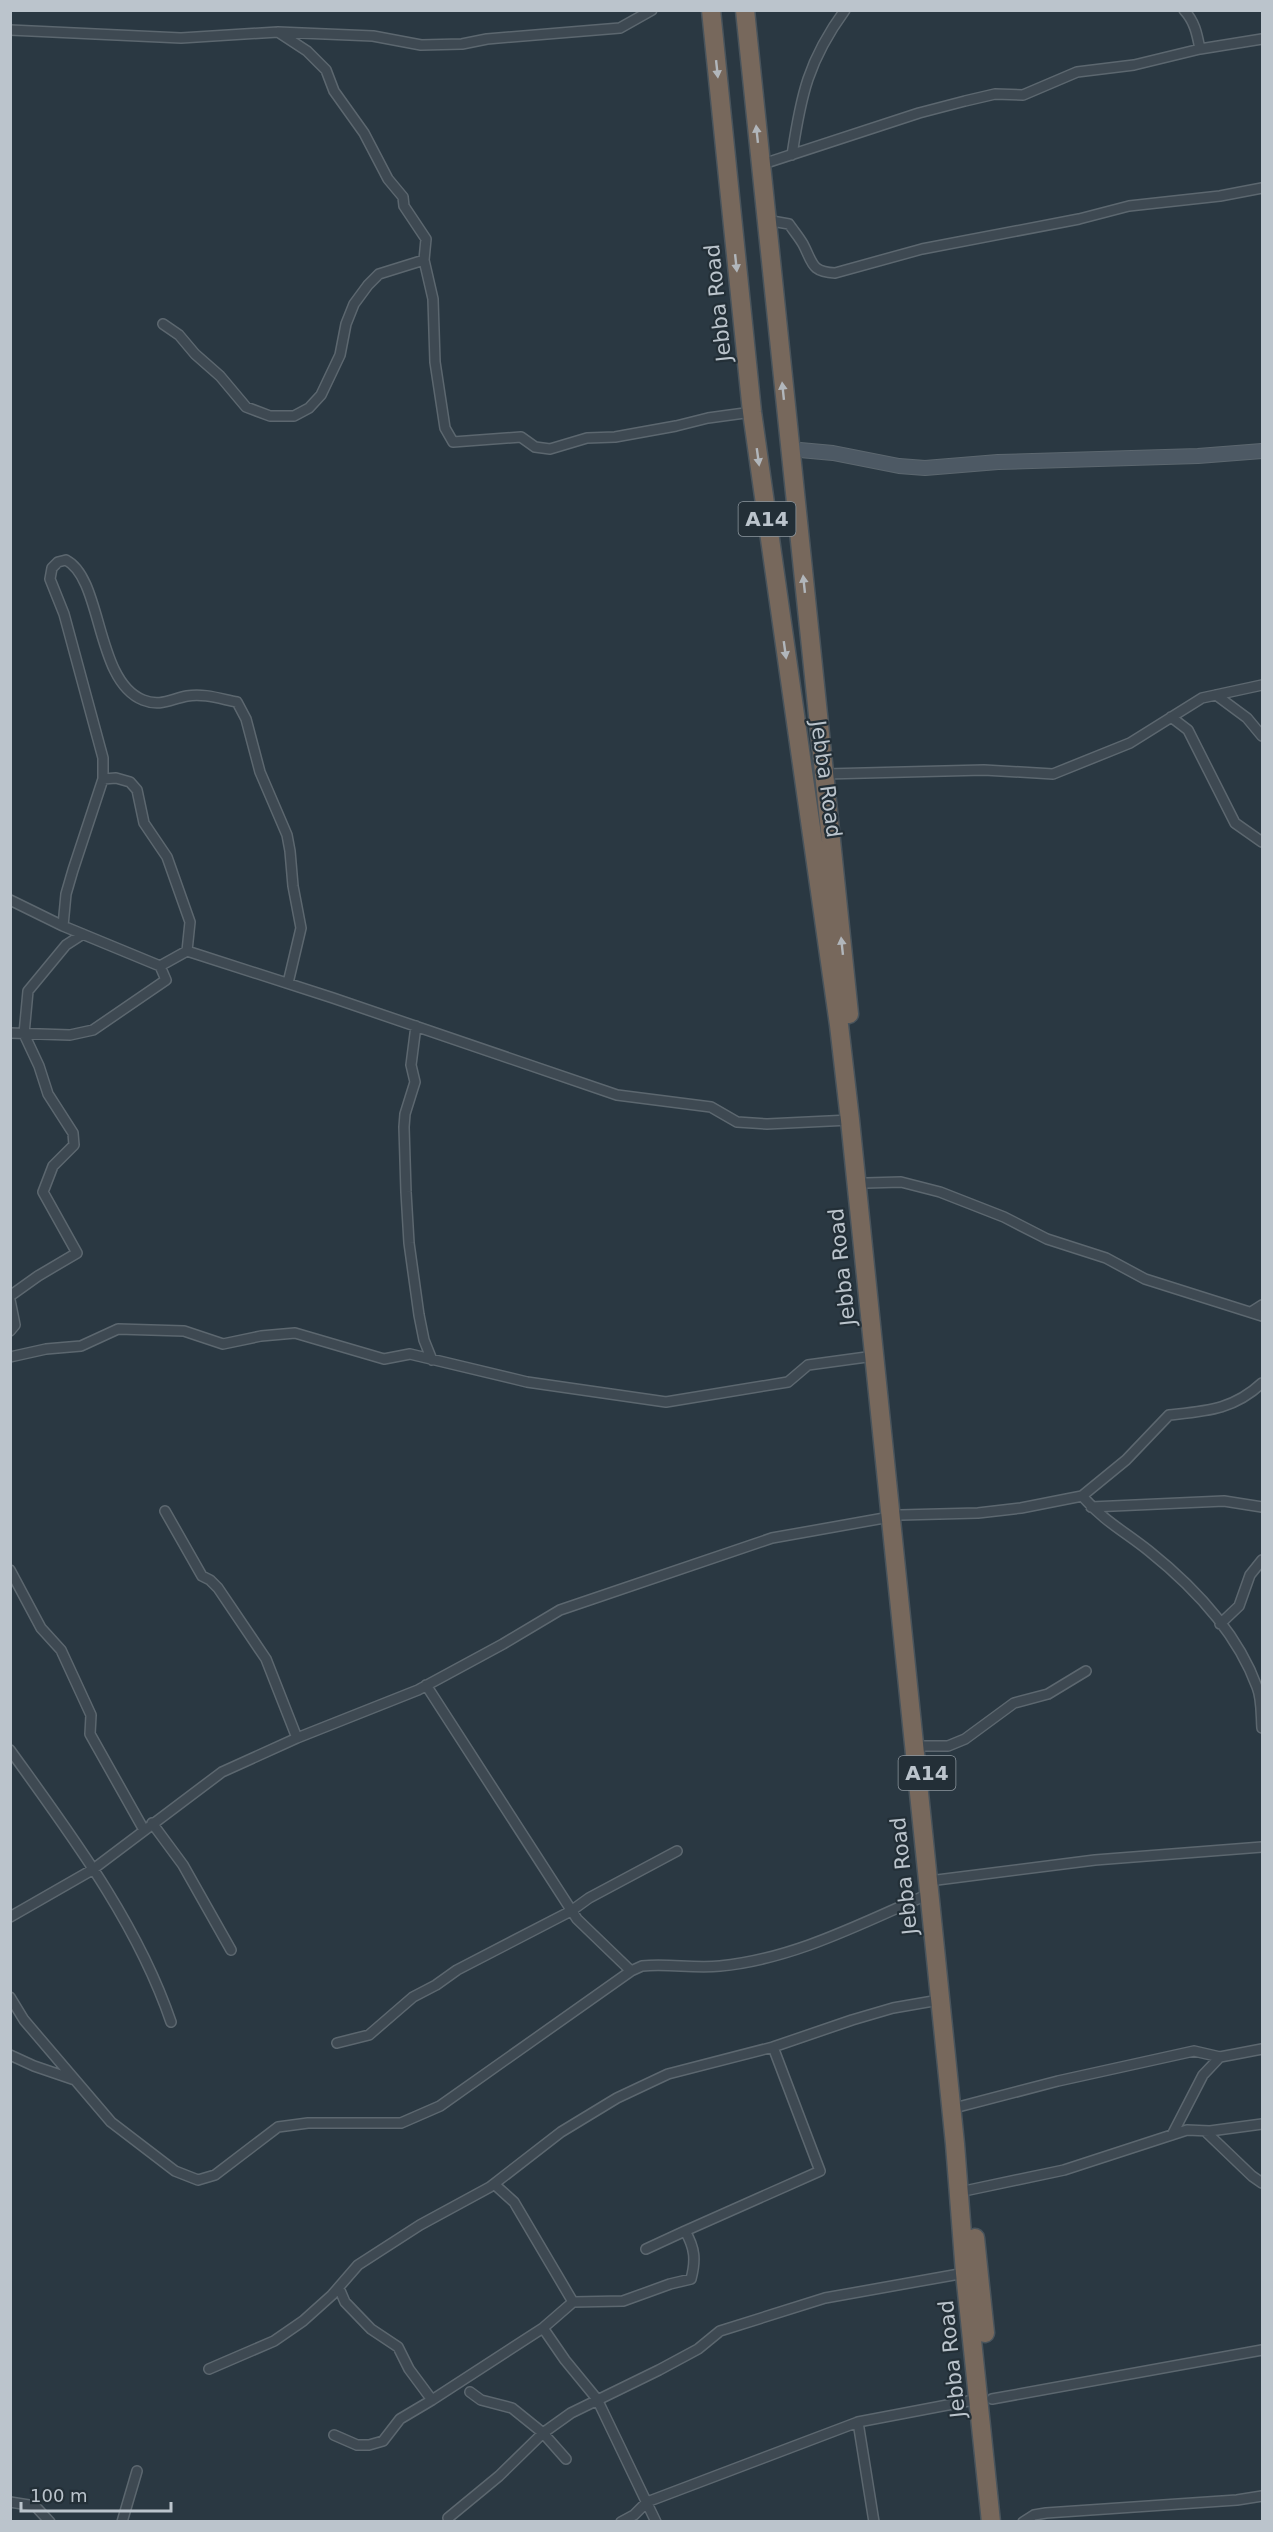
<svg xmlns="http://www.w3.org/2000/svg" width="1273" height="2532" font-family="'DejaVu Sans',sans-serif">
	<style>
		.lines { fill: none; stroke-linecap: round; stroke-linejoin: round }
		.street-casing { stroke: #5c676f; stroke-width: 12 }
		.secondary-casing { stroke: #5c676f; stroke-width: 16 }
		.highway-casing { stroke: #49545c; stroke-width: 21 }
		.street { stroke: #3e4952; stroke-width: 9 }
		.secondary { stroke: #4d5964; stroke-width: 14 }
		.highway { stroke: #77685c; stroke-width: 18 }
		.oneway { fill: #b1b6bb }
		.labels { text-anchor: middle; dominant-baseline: central; stroke-width: 4.5; stroke-linejoin: round; paint-order: stroke }
		.shield { fill: #232f37; stroke: #8d979f; stroke-width: 1.5 }
		.shield-label { font-size: 20px; font-weight: bold; fill: #bbc4cc }
		.street-label { font-size: 21px; fill: #bbc4cc; stroke: #232f37 }
	</style>
	<rect width="100%" height="100%" fill="#2a3842"/>
	<g class="lines">
		<defs>
			<path id="street" d="M 1184,10 C 1195,22 1197,34 1200,49
				M 10,30 L 181,38 L 278,32 L 373,36 L 421,45 L 462,44 L 487,39 L 620,28 L 652,10
				M 278,32 L 307,51 L 326,70 L 334,91 L 364,133 L 388,179 L 403,197 L 404,206 L 426,239 L 424,260 L 433,299 L 435,362 L 445,428 L 453,442 L 521,437 L 535,447 L 550,449 L 587,438 L 615,437 L 676,426 L 708,418 L 752,412
				M 792,155 C 801,95 808,61 845,10
				M 760,165 L 919,113 L 965,101 L 995,94 L 1023,95 L 1077,72 L 1134,65 L 1200,49 L 1262,39
				M 766,220 L 789,224 C 793,230 799,237 803,244 C 813,263 811,272 835,273 L 922,249 L 1079,219 L 1129,206 L 1220,196 L 1262,188
				M 163,324 L 179,335 L 195,354 L 220,376 L 246,407 L 270,416 L 294,416 L 309,408 L 321,395 L 340,355 L 346,324 L 354,304 L 368,285 L 379,274 L 424,260
				M 1216,695 L 1247,718 L 1262,736
				M 1171,717 L 1188,730 L 1235,823 L 1262,842
				M 825,774 L 984,770 L 1053,774 L 1130,743 L 1202,698 L 1262,685
				M 103,779 L 116,778 L 130,782 L 137,790 L 144,823 L 167,857 L 190,922 L 187,951
				M 10,900 L 63,926 L 160,966 L 187,951 L 333,998 L 617,1095 L 711,1107 L 737,1122 L 767,1124 L 850,1120
				M 63,926 L 66,894 L 73,870 L 103,779 L 103,758 L 64,614 L 50,579 L 52,568 L 58,562 L 66,560 C 103,579 95,681 143,700 C 160,707 171,699 187,696 C 204,693 221,699 237,702 L 246,719 L 260,772 L 287,835 L 290,851 L 293,886 L 301,928 L 288,983
				M 416,1026 L 411,1065 L 415,1082 L 405,1114 L 404,1127 L 406,1192 L 409,1243 L 419,1315 L 424,1340 L 432,1360
				M 10,1033 L 70,1035 L 93,1030 L 166,980 L 160,966
				M 866,1183 L 901,1182 L 940,1192 L 1004,1217 L 1047,1239 L 1106,1258 L 1145,1279 L 1262,1316
				M 10,1296 L 38,1276 L 77,1253 L 43,1192 L 53,1166 L 74,1145 L 73,1133 L 48,1094 L 39,1066 L 24,1034 L 28,991 L 66,945 L 83,934
				M 10,1300 L 15,1325 L 10,1331
				M 1251,1312 L 1262,1305
				M 10,1357 L 46,1349 L 81,1346 L 118,1329 L 184,1331 L 223,1344 L 261,1336 L 295,1333 L 384,1359 L 410,1354 L 527,1382 L 666,1402 L 788,1382 L 808,1365 L 874,1356
				M 1082,1496 C 1105,1522 1124,1531 1149,1551 C 1194,1587 1237,1632 1257,1687 C 1262,1699 1261,1715 1262,1728
				M 1091,1507 L 1224,1501 L 1262,1507
				M 165,1511 L 202,1576 L 210,1580 L 218,1588 L 266,1659 L 297,1738
				M 900,1515 L 978,1513 L 1021,1508 L 1082,1496 L 1126,1460 L 1169,1415 C 1206,1411 1233,1410 1262,1383
				M 10,1570 L 41,1628 L 61,1650 L 91,1715 L 90,1734 L 144,1830
				M 1220,1624 L 1239,1606 L 1250,1575 L 1262,1560
				M 426,1685 L 577,1919 L 631,1971
				M 924,1746 L 948,1746 L 965,1739 L 1014,1703 L 1048,1694 L 1086,1671
				M 10,1750 C 71,1835 137,1922 171,2022
				M 152,1823 L 183,1865 L 231,1950
				M 937,1880 L 1095,1860 L 1262,1847
				M 10,1917 L 92,1870 L 222,1772 L 297,1738 L 418,1690 L 503,1644 L 560,1610 L 772,1538 L 890,1517
				M 10,1997 L 24,2020 L 111,2122 L 175,2171 L 198,2180 L 215,2175 L 278,2127 L 308,2123 L 401,2123 L 440,2106 L 631,1971 L 642,1966 C 668,1963 694,1969 720,1966 C 794,1959 862,1923 929,1894
				M 337,2043 L 369,2035 L 413,1997 L 436,1985 L 457,1970 L 571,1911 L 589,1898 L 677,1851
				M 10,2055 L 34,2066 L 75,2080
				M 962,2106 L 1058,2081 L 1194,2051 L 1220,2057 L 1262,2049
				M 1205,2131 L 1252,2176 L 1262,2183
				M 1172,2135 L 1203,2075 L 1220,2057
				M 494,2184 L 514,2202 L 573,2302 L 623,2301 L 670,2284 L 691,2279 C 696,2260 695,2248 685,2231 L 646,2249
				M 969,2190 L 1064,2170 L 1187,2130 L 1210,2131 L 1262,2124
				M 685,2231 L 820,2171 L 773,2047
				M 339,2288 L 345,2302 L 371,2329 L 398,2347 L 409,2369 L 432,2400 L 543,2328 L 573,2302
				M 543,2328 L 565,2360 L 597,2399 L 656,2522
				M 209,2369 L 274,2341 L 303,2321 L 332,2295 L 358,2265 L 420,2225 L 490,2187 L 561,2132 L 617,2098 L 668,2074 L 773,2047 L 852,2020 L 893,2008 L 939,2000
				M 470,2392 L 481,2400 L 512,2408 L 543,2433 L 566,2459
				M 992,2399 L 1262,2350
				M 858,2422 L 979,2399
				M 334,2435 L 357,2445 L 369,2445 L 383,2441 L 400,2419 L 432,2400
				M 10,2502 L 35,2506 L 50,2522
				M 448,2518 L 499,2476 L 543,2433 L 571,2413 L 659,2370 L 698,2349 L 720,2331 L 825,2298 L 965,2273
				M 122,2522 L 137,2471
				M 621,2522 L 634,2515 L 647,2502 L 858,2422 L 874,2522
				M 1023,2522 L 1034,2515 L 1046,2513 L 1237,2500 L 1262,2496"/>
			<path id="secondary" d="M 789,449 L 833,453 L 899,466 L 925,468 L 998,462 L 1198,456 L 1262,451"/>
			<path id="highway" d="M 711,10 L 752,412 L 839,1025 L 850,1120 L 955,2144 L 965,2273 L 991,2522
				M 745,10 L 849,1014
				M 975,2238 L 985,2333"/>
		</defs>
		<!-- street casing -->
		<use href="#street" class="street-casing"/>
		<!-- secondary casing -->
		<use href="#secondary" class="secondary-casing"/>
		<!-- highway casing -->
		<use href="#highway" class="highway-casing"/>
		<!-- street -->
		<use href="#street" class="street"/>
		<!-- secondary -->
		<use href="#secondary" class="secondary"/>
		<!-- highway -->
		<use href="#highway" class="highway"/>
	</g>
	<!-- one-way arrows -->
	<defs><path id="oneway-solid" d="M-6-.8H1V-3.2L6.5 0L1 3.2V.8H-6Z" transform="scale(1.5)"/></defs>
	<g class="oneway">
		<use href="#oneway-solid" transform="translate(717 69) rotate(84)"/>
		<use href="#oneway-solid" transform="translate(757 134) rotate(-96)"/>
		<use href="#oneway-solid" transform="translate(736 263) rotate(84)"/>
		<use href="#oneway-solid" transform="translate(783 391) rotate(-96)"/>
		<use href="#oneway-solid" transform="translate(758 457) rotate(82)"/>
		<use href="#oneway-solid" transform="translate(804 584) rotate(-96)"/>
		<use href="#oneway-solid" transform="translate(785 650) rotate(82)"/>
		<use href="#oneway-solid" transform="translate(842 946) rotate(-96)"/>
	</g>
	<g class="labels">
		<!-- shield labels -->
		<g class="shield">
			<rect x="738.5" y="502" width="57" height="34" rx="4.5"/>
			<rect x="898.5" y="1756" width="57" height="34" rx="4.5"/>
		</g>
		<g class="shield-label">
			<text x="767" y="519">A14</text>
			<text x="927" y="1773">A14</text>
		</g>
		<!-- street labels -->
		<g class="street-label">
			<text transform="translate(718 303) rotate(-96)">Jebba Road</text>
			<text transform="translate(826 779) rotate(82)">Jebba Road</text>
			<text transform="translate(842 1267) rotate(-96)">Jebba Road</text>
			<text transform="translate(904 1876) rotate(-96)">Jebba Road</text>
			<text transform="translate(952 2359) rotate(-96)">Jebba Road</text>
		</g>
	</g>
	<!-- border -->
	<rect width="1273" height="2532" fill="none" stroke="#bbc4cc" stroke-width="24"/>
	<!-- scale -->
	<path d="M21 2502v9h150v-9" fill="none" stroke="#bbc4cc" stroke-width="3"/>
	<text x="30" y="2502" font-size="18" fill="#bbc4cc" stroke="#232f37" stroke-width="4.5" paint-order="stroke">100 m</text>
</svg>
